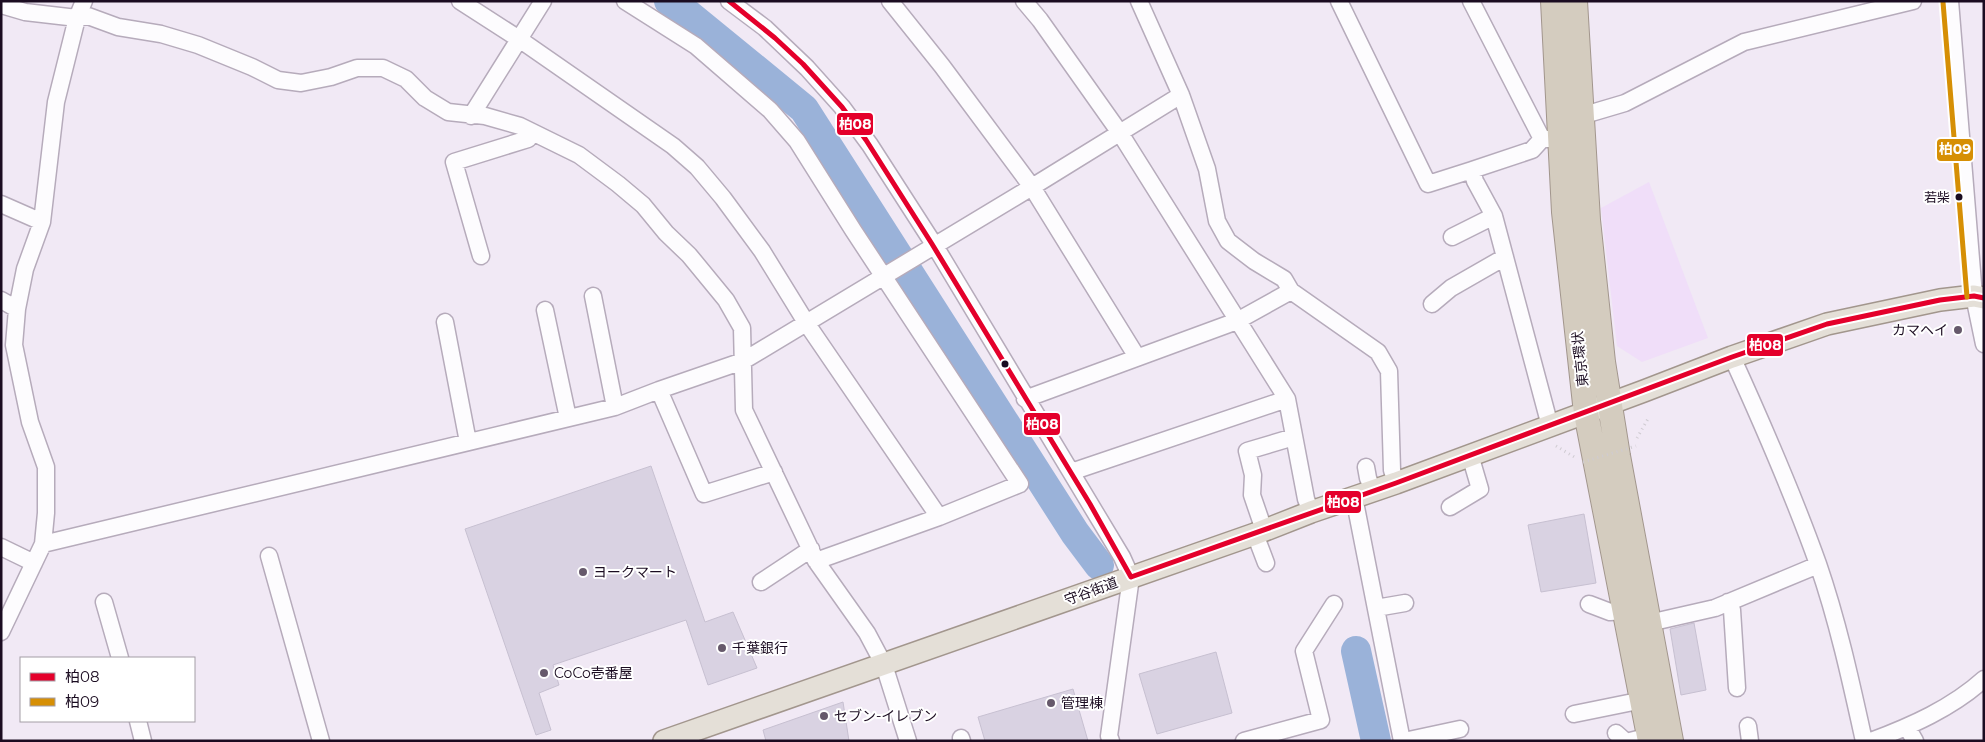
<svg xmlns="http://www.w3.org/2000/svg" width="1985" height="742" font-family="Montserrat,'Noto Sans JP',sans-serif">
	<style>
		.built { fill: #f0def9 }
		.lines { fill: none; stroke-linecap: round; stroke-linejoin: round }
		.river { stroke: #9ab2d9; stroke-width: 30 }
		.building { fill: #d9d2e2; stroke: #c7c0d1 }
		.minor-casing { stroke: #b6abbb; stroke-width: 19 }
		.major-casing { stroke: #a2968d; stroke-width: 24 }
		.highway-casing { stroke: #a2968d; stroke-width: 26 }
		.path { stroke: #cfcbd1; stroke-width: 3; stroke-dasharray: 1 4; stroke-linecap: butt }
		.minor { stroke: #fdfcfe; stroke-width: 16 }
		.major { stroke: #e4dfd7; stroke-width: 21 }
		.highway { stroke: #d4ccbf; stroke-width: 24 }
		.path-bridge { stroke: #cfcbd1; stroke-width: 3; stroke-dasharray: 1 4; stroke-linecap: butt }
		.bus-1-casing { stroke: #fff; stroke-width: 9 }
		.bus-2-casing { stroke: #fff; stroke-width: 9 }
		.bus-1 { stroke: #e4002b; stroke-width: 5 }
		.bus-2 { stroke: #d68f05; stroke-width: 5 }
		.bus-dot { fill: #1b0c21; stroke: #fff; stroke-width: 2 }
		.poi-dot { fill: #66596b; stroke: #fff; stroke-width: 2 }
		.labels { text-anchor: middle; dominant-baseline: central; stroke-width: 4; stroke-linejoin: round; paint-order: stroke }
		.bus-label { font-size: 13px; fill: #1b0c21; stroke: #fff; text-anchor: end }
		.poi-label { font-size: 14px; fill: #1b0c21; stroke: #fff; text-anchor: start }
		.street-label { font-size: 14px; fill: #1b0c21; stroke: #fff }
		.line-badge { stroke: #fff; stroke-width: 2 }
		.badge-label { font-size: 14px; text-anchor: middle; font-weight: bold; fill: #fff }
	</style>
	<rect width="100%" height="100%" fill="#f1e9f5"/>
	<!-- built -->
	<path class="built" d="M 1649,182 L 1708,338 L 1642,362 L 1617,346 L 1601,208 Z"/>
	<g class="lines">
		<!-- river -->
		<path class="river" d="M 669,1 L 689,15 L 804,109 L 1075,533 L 1099,565
			M 1356,651 L 1376,741"/>
	</g>
	<!-- building -->
	<path class="building" d="M 651,466 L 705,622 L 733,612 L 757,668 L 708,685 L 686,620 L 553,665 L 559,685 L 539,693 L 551,730 L 536,735 L 465,529 Z
		M 1584,514 L 1596,583 L 1541,592 L 1528,525 Z
		M 1694,623 L 1706,690 L 1681,695 L 1670,629 Z
		M 1216,652 L 1232,713 L 1157,734 L 1139,674 Z
		M 1073,689 L 1088,741 L 985,741 L 978,717 Z
		M 843,702 L 849,741 L 766,741 L 763,730 Z"/>
	<g class="lines">
		<defs>
			<path id="minor" d="M 460,1 L 519,39 L 673,146 L 697,167 L 723,198 L 762,251 L 807,324 L 939,517
				M 625,1 L 696,46 L 770,110 L 797,141 L 853,230 L 1020,484 L 939,517 L 816,561
				M 729,1 L 765,28 L 807,68 L 842,107 L 870,145 L 935,246 L 1122,557 L 1131,577 L 1109,736 L 1111,741
				M 890,1 L 942,66 L 1032,187 L 1137,357
				M 1024,1 L 1040,20 L 1120,133 L 1287,399 L 1306,499 L 1311,512
				M 1139,1 L 1181,95 L 1207,169 L 1217,221 L 1228,241 L 1254,261 L 1284,279 L 1291,291 L 1378,352 L 1389,371 L 1392,470 L 1396,483
				M 1339,1 L 1428,184 L 1472,170 L 1475,181 L 1494,216 L 1550,426
				M 1471,1 L 1542,139
				M 1950,1 L 1974,296 L 1984,344
				M 1,5 L 25,12 L 77,18 L 88,16 L 118,27 L 161,34 L 198,45 L 252,67 L 278,80 L 301,83 L 331,77 L 357,68 L 383,68 L 406,79 L 425,98 L 448,112 L 485,116 L 520,126 L 579,155 L 618,184 L 643,205 L 666,233 L 689,255 L 726,300 L 742,328 L 744,410 L 816,561 L 867,633 L 884,665 L 908,741
				M 471,116 L 543,1
				M 1581,116 L 1625,103 L 1744,42 L 1913,1
				M 1472,170 L 1532,150 L 1542,139 L 1552,139
				M 1,204 L 42,222
				M 1452,237 L 1494,216
				M 481,256 L 454,162 L 528,139 L 530,132
				M 593,296 L 615,407
				M 1,300 L 17,309
				M 1432,304 L 1451,288 L 1505,257
				M 545,310 L 568,418
				M 445,322 L 468,442
				M 1732,357 C 1763,425 1793,494 1818,564 C 1838,622 1851,682 1864,741
				M 659,390 L 704,494 L 774,472
				M 1025,399 L 1237,321 L 1291,291
				M 1366,467 L 1368,478 L 1373,491
				M 1071,472 L 1287,399
				M 1354,497 L 1402,741
				M 1450,507 L 1480,489 L 1470,455
				M 1264,530 L 1252,495 L 1253,475 L 1247,451 L 1294,437
				M 1255,534 L 1266,563
				M 43,544 L 615,407 L 659,390 L 743,361 L 1032,187 L 1181,95
				M 1,547 L 34,563
				M 269,556 L 321,741
				M 761,582 L 811,549
				M 104,602 L 120,658
				M 1728,602 L 1732,610 L 1737,688
				M 1589,604 L 1610,612 L 1625,611
				M 1376,608 L 1405,603
				M 1649,623 L 1715,608 L 1818,565
				M 1,632 L 43,544 L 46,513 L 46,467 L 30,422 L 14,345 L 17,309 L 25,269 L 42,222 L 56,102 L 77,18 L 84,1
				M 1574,714 L 1643,700
				M 138,721 L 143,741
				M 1748,726 L 1750,741
				M 1907,727 L 1915,741
				M 1616,733 L 1625,741
				M 961,738 L 962,741
				M 1244,741 L 1321,720 L 1304,651 L 1334,604
				M 1404,741 L 1460,729
				M 1630,741 L 1650,736
				M 1871,741 C 1911,726 1952,708 1984,679"/>
			<path id="major" d="M 664,741 L 1255,534 L 1311,512 L 1396,483 L 1644,391 L 1732,357 L 1827,324 L 1940,300 L 1974,296 L 1984,298"/>
			<path id="highway" d="M 1553,1 L 1564,212 L 1586,413 L 1650,741
				M 1575,1 L 1588,220 L 1603,362 L 1618,456 L 1671,741"/>
		</defs>
		<!-- minor casing -->
		<use href="#minor" class="minor-casing"/>
		<!-- major casing -->
		<use href="#major" class="major-casing"/>
		<!-- highway casing -->
		<use href="#highway" class="highway-casing"/>
		<!-- path -->
		<path class="path" d="M 1637,438 L 1649,417
			M 1556,446 L 1576,458"/>
		<!-- minor -->
		<use href="#minor" class="minor"/>
		<!-- major -->
		<use href="#major" class="major"/>
		<!-- highway -->
		<use href="#highway" class="highway"/>
		<!-- path-bridge -->
		<path class="path-bridge" d="M 1583,462 L 1636,446"/>
		<defs>
			<path id="bus-1" d="M 729,1 L 775,38 L 803,64 L 842,107 L 866,140 L 932,244 L 1090,504 L 1131,577
				M 1131,577 L 1396,483 L 1732,357 L 1827,324 L 1940,300 L 1974,296 L 1984,298"/>
			<path id="bus-2" d="M 1943,2 L 1967,297"/>
		</defs>
		<!-- bus-1 casing -->
		<use href="#bus-1" class="bus-1-casing"/>
		<!-- bus-2 casing -->
		<use href="#bus-2" class="bus-2-casing"/>
		<!-- bus-1 -->
		<use href="#bus-1" class="bus-1"/>
		<!-- bus-2 -->
		<use href="#bus-2" class="bus-2"/>
	</g>
	<!-- markers -->
	<g class="bus-dot">
		<circle cx="1959" cy="197" r="4.5"/>
		<circle cx="1005" cy="364" r="4.5"/>
	</g>
	<g class="poi-dot">
		<circle cx="1958" cy="330" r="5"/>
		<circle cx="583" cy="572" r="5"/>
		<circle cx="722" cy="648" r="5"/>
		<circle cx="544" cy="673" r="5"/>
		<circle cx="1051" cy="703" r="5"/>
		<circle cx="824" cy="716" r="5"/>
	</g>
	<g class="labels">
		<!-- bus labels -->
		<g class="bus-label">
			<text x="1950" y="197">若柴</text>
		</g>
		<!-- poi labels -->
		<g class="poi-label">
			<text x="1948" y="330" text-anchor="end">カマヘイ</text>
			<text x="593" y="572">ヨークマート</text>
			<text x="732" y="648">千葉銀行</text>
			<text x="554" y="673">CoCo壱番屋</text>
			<text x="1061" y="703">管理棟</text>
			<text x="834" y="716">セブン-イレブン</text>
		</g>
		<!-- street labels -->
		<g class="street-label">
			<text transform="translate(1580 359) rotate(-96)">東京環状</text>
			<text transform="translate(1091 591) rotate(-20)">守谷街道</text>
		</g>
	</g>
	<g class="line-badge">
		<rect x="836" y="112" width="38" height="24" rx="5" fill="#e4002b"/>
		<rect x="1936" y="138" width="38" height="24" rx="5" fill="#d68f05"/>
		<rect x="1746" y="333" width="38" height="24" rx="5" fill="#e4002b"/>
		<rect x="1023" y="412" width="38" height="24" rx="5" fill="#e4002b"/>
		<rect x="1324" y="490" width="38" height="24" rx="5" fill="#e4002b"/>
	</g>
	<g class="badge-label">
		<text x="855" y="129">柏08</text>
		<text x="1955" y="154">柏09</text>
		<text x="1765" y="350">柏08</text>
		<text x="1042" y="429">柏08</text>
		<text x="1343" y="507">柏08</text>
	</g>
	<!-- border -->
	<rect width="1985" height="742" fill="none" stroke="#1b0c21" stroke-width="5"/>
	<!-- legend -->
	<rect x="20" y="657" width="175" height="65" fill="#ffffff" stroke="#a49ea6"/>
	<rect x="30" y="673" width="25" height="8" fill="#e4002b" stroke="#a49ea6"/>
	<text x="65" y="682" font-size="15" fill="#1b0c21">柏08</text>
	<rect x="30" y="698" width="25" height="8" fill="#d68f05" stroke="#a49ea6"/>
	<text x="65" y="707" font-size="15" fill="#1b0c21">柏09</text>
</svg>
